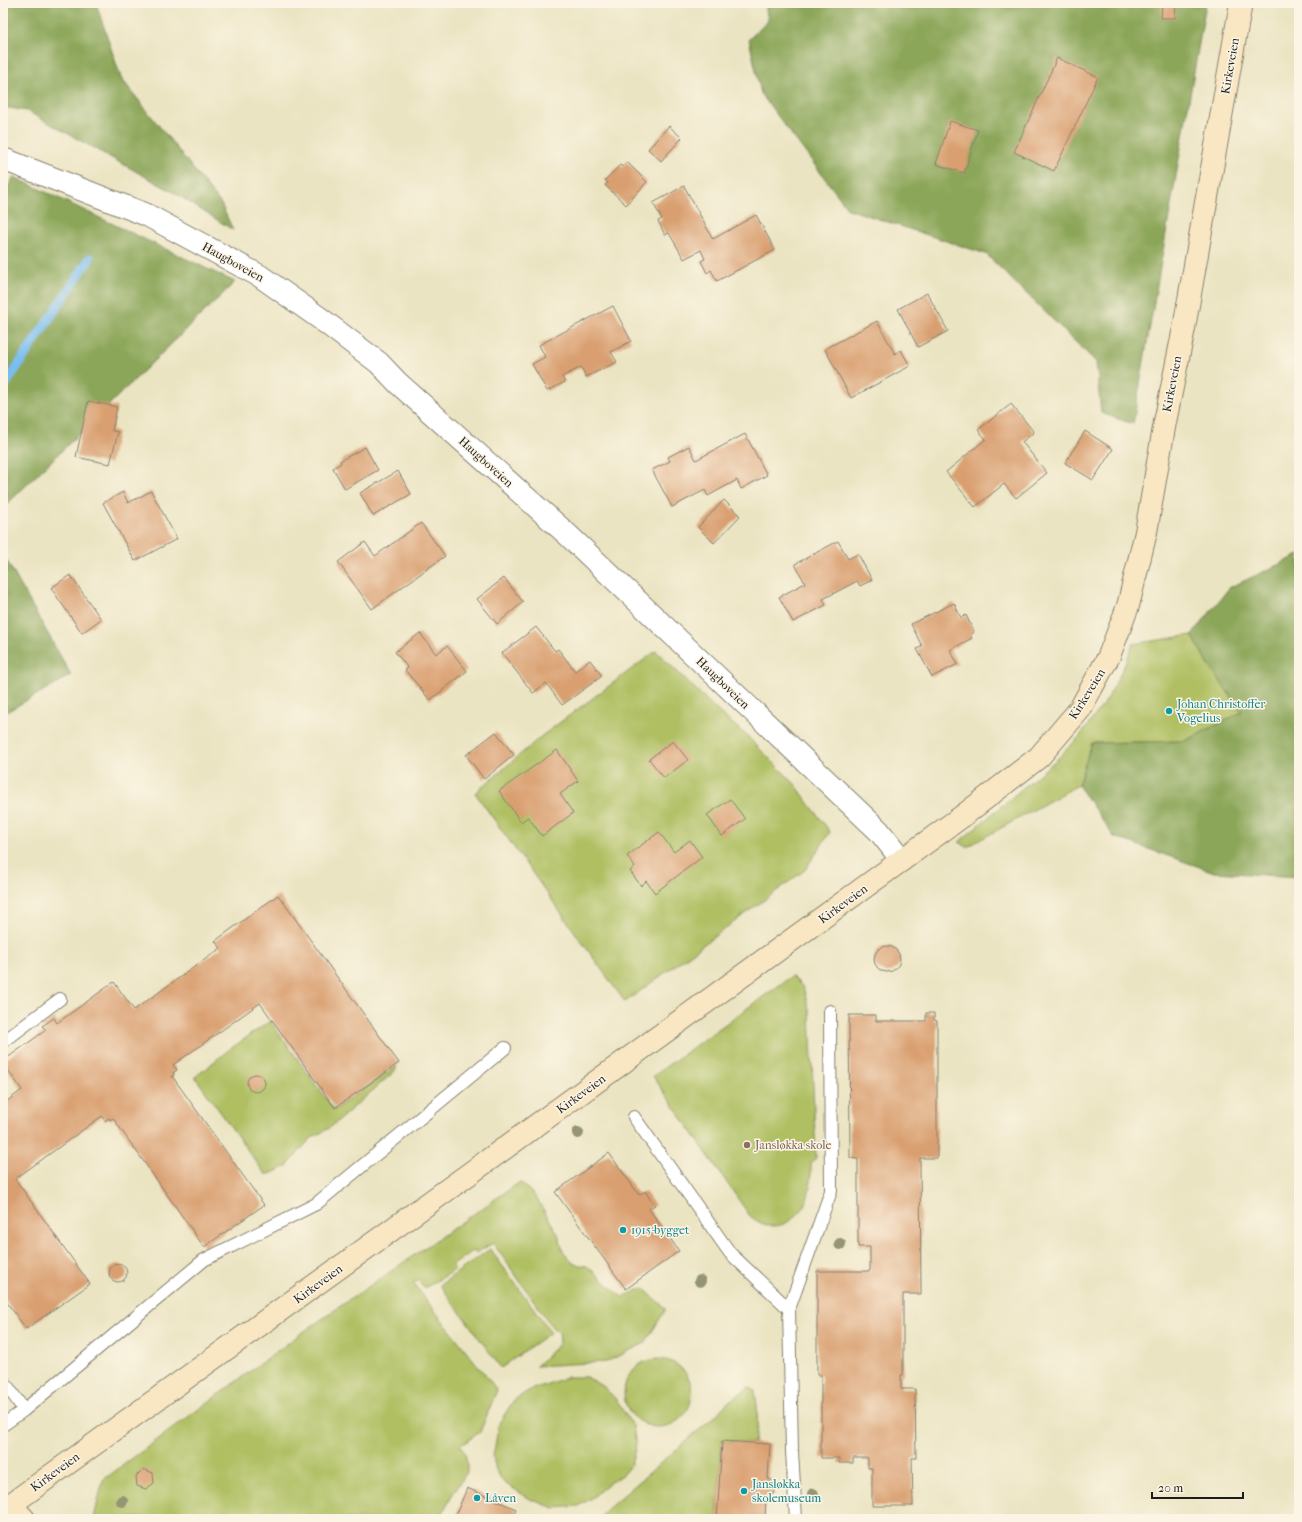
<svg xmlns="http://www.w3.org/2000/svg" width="1302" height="1522" font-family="'IM FELL French Canon',serif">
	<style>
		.green { fill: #afbf62; stroke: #666e3f }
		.forest { fill: #8ba658; stroke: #54613a }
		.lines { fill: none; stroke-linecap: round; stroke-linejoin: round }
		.stream { stroke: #79bdf0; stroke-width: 9 }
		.building { fill: #d99f70 }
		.lane-casing { stroke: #84806f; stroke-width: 14 }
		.street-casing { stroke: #84806f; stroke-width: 24 }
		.secondary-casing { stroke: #84806f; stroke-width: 24 }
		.lane { stroke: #fff; stroke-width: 12 }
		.street { stroke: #fff; stroke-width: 22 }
		.secondary { stroke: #f9e7c3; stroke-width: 22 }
		.tree { fill: #959574 }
		.culture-dot { fill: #0f9aa8; stroke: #fcf5e5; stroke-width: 1.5 }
		.education-dot { fill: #8d6e63; stroke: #fcf5e5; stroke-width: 1.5 }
		.labels { text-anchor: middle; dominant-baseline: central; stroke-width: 3; stroke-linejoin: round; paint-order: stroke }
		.street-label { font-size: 12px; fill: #1c1c1c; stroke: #fcf5e5 }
		.culture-label { font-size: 12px; fill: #0d838f; stroke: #fcf5e5; text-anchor: start }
		.education-label { font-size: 12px; fill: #785e54; stroke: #fcf5e5; text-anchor: start }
	</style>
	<rect width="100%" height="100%" fill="#fcf5e5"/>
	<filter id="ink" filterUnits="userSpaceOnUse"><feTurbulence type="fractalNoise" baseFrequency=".025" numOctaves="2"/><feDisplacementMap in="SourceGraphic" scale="8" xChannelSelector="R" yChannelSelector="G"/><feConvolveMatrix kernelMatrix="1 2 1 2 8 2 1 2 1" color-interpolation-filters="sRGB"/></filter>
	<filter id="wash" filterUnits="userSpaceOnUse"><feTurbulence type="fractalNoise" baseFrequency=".012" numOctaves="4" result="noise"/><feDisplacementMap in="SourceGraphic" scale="16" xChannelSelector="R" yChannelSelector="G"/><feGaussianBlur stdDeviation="0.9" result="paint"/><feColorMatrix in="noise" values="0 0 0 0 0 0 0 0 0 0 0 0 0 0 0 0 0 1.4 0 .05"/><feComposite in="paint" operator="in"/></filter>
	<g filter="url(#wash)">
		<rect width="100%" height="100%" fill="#ebe4c2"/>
		<!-- green -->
		<path class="green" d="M 1192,635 L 1208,664 L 1242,712 L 1185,741 L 1092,743 L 1078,785 L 967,847 L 959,842 L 1056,760 L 1080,736 L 1108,698 L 1126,662 L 1133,644 Z
			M 656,651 L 722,715 L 746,735 L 795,784 L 830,832 L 805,870 L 625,1002 L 475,793 L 543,735 Z
			M 792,976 L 803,987 L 810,1013 L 816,1158 L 811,1163 C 811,1176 811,1190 806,1203 C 805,1207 800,1212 797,1215 C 781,1230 766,1229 750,1216 L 653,1076 Z
			M 270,1021 L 334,1110 L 397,1066 L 395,1071 L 331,1127 L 310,1139 L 287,1166 L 270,1174 L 265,1174 L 195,1077 L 230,1049 Z
			M 520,1182 L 535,1196 L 558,1234 L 563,1251 L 574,1264 L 587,1266 L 622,1297 L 643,1288 L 666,1309 L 645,1343 L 606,1362 L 536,1366 L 560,1343 L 559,1332 L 553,1328 L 493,1243 L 476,1253 L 473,1251 L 453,1265 L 454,1270 L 425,1288 L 418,1281 L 413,1283 L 497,1390 L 480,1432 L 460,1446 L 465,1453 L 467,1463 L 467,1472 L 449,1500 L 440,1519 L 94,1518 L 103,1480 L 303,1332 Z
			M 490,1249 L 551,1332 L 501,1368 L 440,1285 Z
			M624 1393a34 34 0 1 1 68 0a34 34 0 1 1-68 0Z
			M 568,1377 L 586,1377 L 603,1386 L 614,1397 L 633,1426 L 636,1445 L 631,1465 L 622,1475 L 609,1483 L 593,1497 L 579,1506 L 554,1508 L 530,1499 L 503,1482 L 496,1470 L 493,1457 L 499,1423 L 514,1400 L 530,1390 Z
			M 749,1387 L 755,1391 C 758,1409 759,1426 754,1443 L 722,1441 L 717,1519 L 600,1519 L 604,1512 L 715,1416 L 728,1402 Z"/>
		<!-- forest -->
		<path class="forest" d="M 3,3 L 96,3 L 121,78 L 221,204 L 233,230 L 173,192 L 27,111 L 3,107 Z
			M 765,3 L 1206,3 L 1133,424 L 1101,413 L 1096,362 L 986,254 L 848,209 L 761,94 L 749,39 L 768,21 Z
			M 14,177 L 235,282 L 3,508 L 3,194 Z
			M 3,554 L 71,675 L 3,714 Z
			M 1299,555 L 1299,877 L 1214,872 L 1114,837 L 1078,785 L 1092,743 L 1185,741 L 1242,712 L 1208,664 L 1192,635 L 1229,588 Z"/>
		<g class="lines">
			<!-- stream -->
			<path class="stream" d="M 3,388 L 90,258"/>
		</g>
		<g id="blocks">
			<!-- building -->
			<path class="building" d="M 1162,3 L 1176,3 L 1175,18 L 1161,18 Z
				M 1057,58 L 1098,77 L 1054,171 L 1014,152 Z
				M 950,121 L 978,130 L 964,173 L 936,164 Z
				M 669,126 L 682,138 L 661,161 L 648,149 Z
				M 627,162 L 647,182 L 626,205 L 605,185 L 608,183 L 605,180 L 620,165 L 623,167 Z
				M 684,186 L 713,239 L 756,215 L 775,250 L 717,281 L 711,270 L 707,273 L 701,261 L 705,259 L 701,250 L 684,259 L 669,233 L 665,235 L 658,221 L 662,219 L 653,203 Z
				M 927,293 L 948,331 L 918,347 L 898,309 Z
				M 613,306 L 631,341 L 611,352 L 617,362 L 586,377 L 581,367 L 562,377 L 565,382 L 547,391 L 532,364 L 545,357 L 539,345 Z
				M 877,321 L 895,354 L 901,350 L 910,366 L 851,398 L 825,349 Z
				M 88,401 L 117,407 L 112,431 L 118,432 L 110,464 L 76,457 Z
				M 1011,404 L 1034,432 L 1022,442 L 1047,473 L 1016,498 L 1004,484 L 975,507 L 946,472 L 986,439 L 978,430 Z
				M 1085,431 L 1113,449 L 1093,480 L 1065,463 Z
				M 745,434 L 767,475 L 741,489 L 737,480 L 708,496 L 705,490 L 672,507 L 652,470 L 670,461 L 668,457 L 689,446 L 696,460 Z
				M 365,447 L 378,470 L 345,489 L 333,468 L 341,463 L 340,461 Z
				M 398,471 L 411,494 L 373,516 L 360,493 Z
				M 151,491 L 177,539 L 135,561 L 103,503 L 123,492 L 128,503 Z
				M 724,500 L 740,516 L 714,543 L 698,527 Z
				M 421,523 L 445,556 L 372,609 L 338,562 L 365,542 L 375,556 Z
				M 838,541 L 848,559 L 858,554 L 872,580 L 860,586 L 857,581 L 823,599 L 826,605 L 793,622 L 779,597 L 805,583 L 795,564 Z
				M 70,575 L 101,619 L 82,633 L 51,588 Z
				M 504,578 L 523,602 L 497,624 L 477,599 Z
				M 954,603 L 961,618 L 966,615 L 974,632 L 970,635 L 972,638 L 950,650 L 958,664 L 932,677 L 917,649 L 922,646 L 911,624 Z
				M 536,627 L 555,651 L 558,649 L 575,671 L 590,660 L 602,676 L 562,705 L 546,683 L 533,693 L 502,653 Z
				M 420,633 L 436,654 L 447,646 L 467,671 L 430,700 L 405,670 L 408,668 L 395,652 Z
				M 496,732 L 514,755 L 484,779 L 466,755 Z
				M 673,741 L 688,760 L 664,778 L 649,759 Z
				M 557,750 L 578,781 L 560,794 L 573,813 L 542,836 L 528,817 L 521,822 L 499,791 Z
				M 730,799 L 745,819 L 722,836 L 707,815 Z
				M 659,832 L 674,852 L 690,840 L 702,857 L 655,893 L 646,881 L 641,886 L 630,871 L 635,867 L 627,856 Z
				M 278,895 L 399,1063 L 335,1108 L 260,1003 L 173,1065 L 177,1070 L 173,1073 L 174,1075 L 172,1076 L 264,1205 L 204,1247 L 113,1118 L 110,1120 L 109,1118 L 105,1121 L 102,1116 L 15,1179 L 90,1284 L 26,1329 L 3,1297 L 3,1104 L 22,1090 L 3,1063 L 3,1061 L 46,1030 L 42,1026 L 54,1018 L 57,1023 L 114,982 L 134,1010 L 221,948 L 215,941 Z
				M874 959a13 13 0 1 1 26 0a13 13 0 1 1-26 0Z
				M 926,1013 L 934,1013 L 934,1020 L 937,1021 L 937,1158 L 920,1158 L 921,1294 L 903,1294 L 903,1375 L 901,1375 L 901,1389 L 915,1389 L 916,1458 L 912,1458 L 913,1506 L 872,1506 L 872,1468 L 868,1468 L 868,1458 L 853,1458 L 853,1463 L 839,1463 L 839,1458 L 821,1458 L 821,1375 L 817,1375 L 817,1271 L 870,1271 L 870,1247 L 858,1247 L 858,1159 L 850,1158 L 849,1015 L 876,1015 L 876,1021 L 926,1021 Z
				M247 1083a9 9 0 1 1 18 0a9 9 0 1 1-18 0Z
				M 609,1153 L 639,1195 L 645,1191 L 650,1199 L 655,1205 L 649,1209 L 679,1251 L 626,1289 L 555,1192 Z
				M109 1273a9 9 0 1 1 18 0a9 9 0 1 1-18 0Z
				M 722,1441 L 770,1444 L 768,1479 L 770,1479 L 775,1484 L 774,1493 L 769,1497 L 766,1497 L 765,1519 L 717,1519 Z
				M 143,1469 L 153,1473 L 154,1483 L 146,1489 L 137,1486 L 136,1476 Z
				M 467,1488 L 516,1509 L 512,1519 L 454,1519 Z"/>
		</g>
	</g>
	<g filter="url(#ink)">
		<use href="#blocks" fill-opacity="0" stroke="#84806f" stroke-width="1"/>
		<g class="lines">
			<defs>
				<path id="lane" d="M 3,1042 L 60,999
					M 634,1117 L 730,1253 L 789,1309
					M 3,1380 L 24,1410
					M 3,1425 L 24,1410 L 204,1260 L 316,1204 L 505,1048
					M 796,1519 L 792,1451 L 789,1309 L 831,1191 L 830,1011"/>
				<path id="street" d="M 3,159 L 147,215 L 260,276 L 321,319 L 379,363 L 398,383 L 568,535 L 879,831 L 902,860"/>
				<path id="secondary" d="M 10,1504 L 24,1519
					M 3,1510 L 469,1174 L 964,815 L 1039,757 L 1080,709 L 1109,656 L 1128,606 L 1146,532 L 1165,422 L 1184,328 L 1241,3"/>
			</defs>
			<!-- lane casing -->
			<use href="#lane" class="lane-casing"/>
			<!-- street casing -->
			<use href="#street" class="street-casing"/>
			<!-- secondary casing -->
			<use href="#secondary" class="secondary-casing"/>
			<!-- lane -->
			<use href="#lane" class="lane"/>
			<!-- street -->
			<use href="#street" class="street"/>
			<!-- secondary -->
			<use href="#secondary" class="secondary"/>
		</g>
		<!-- trees -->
		<g class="tree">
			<circle cx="578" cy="1133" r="6"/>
			<circle cx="840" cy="1244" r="6"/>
			<circle cx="700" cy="1281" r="6"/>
			<circle cx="813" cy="1494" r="6"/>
			<circle cx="122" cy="1501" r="6"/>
		</g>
	</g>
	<!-- markers -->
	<g class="culture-dot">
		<circle cx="1169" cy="711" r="4"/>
		<circle cx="623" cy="1230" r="4"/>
		<circle cx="744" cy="1491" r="4"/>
		<circle cx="477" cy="1498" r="4"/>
	</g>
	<circle class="education-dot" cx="747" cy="1145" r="4"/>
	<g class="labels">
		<!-- street labels -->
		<g class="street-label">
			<text transform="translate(1230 66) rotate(-80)">Kirkeveien</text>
			<text transform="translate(233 262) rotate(29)">Haugboveien</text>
			<text transform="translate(1172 384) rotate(-79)">Kirkeveien</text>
			<text transform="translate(486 462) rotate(42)">Haugboveien</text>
			<text transform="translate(723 683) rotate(44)">Haugboveien</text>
			<text transform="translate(1087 694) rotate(-58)">Kirkeveien</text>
			<text transform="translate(843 904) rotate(-36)">Kirkeveien</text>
			<text transform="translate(581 1094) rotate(-36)">Kirkeveien</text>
			<text transform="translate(318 1284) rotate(-36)">Kirkeveien</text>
			<text transform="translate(55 1472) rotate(-36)">Kirkeveien</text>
		</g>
		<!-- culture labels -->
		<g class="culture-label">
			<text x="1177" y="704">Johan Christoffer<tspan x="1177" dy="14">Vogelius</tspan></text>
			<text x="631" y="1230">1915-bygget</text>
			<text x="752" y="1484">Jansløkka<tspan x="752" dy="14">skolemuseum</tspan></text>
			<text x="485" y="1498">Låven</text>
		</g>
		<!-- education labels -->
		<g class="education-label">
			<text x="755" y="1145">Jansløkka skole</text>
		</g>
	</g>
	<!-- margin -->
	<rect width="1302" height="1522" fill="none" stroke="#fcf5e5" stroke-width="16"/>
	<!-- scale -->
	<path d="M1152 1492v6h91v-6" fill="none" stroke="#1c1c1c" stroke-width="2"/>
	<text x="1158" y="1492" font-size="12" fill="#1c1c1c" stroke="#fcf5e5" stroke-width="3" paint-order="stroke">20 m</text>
</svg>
